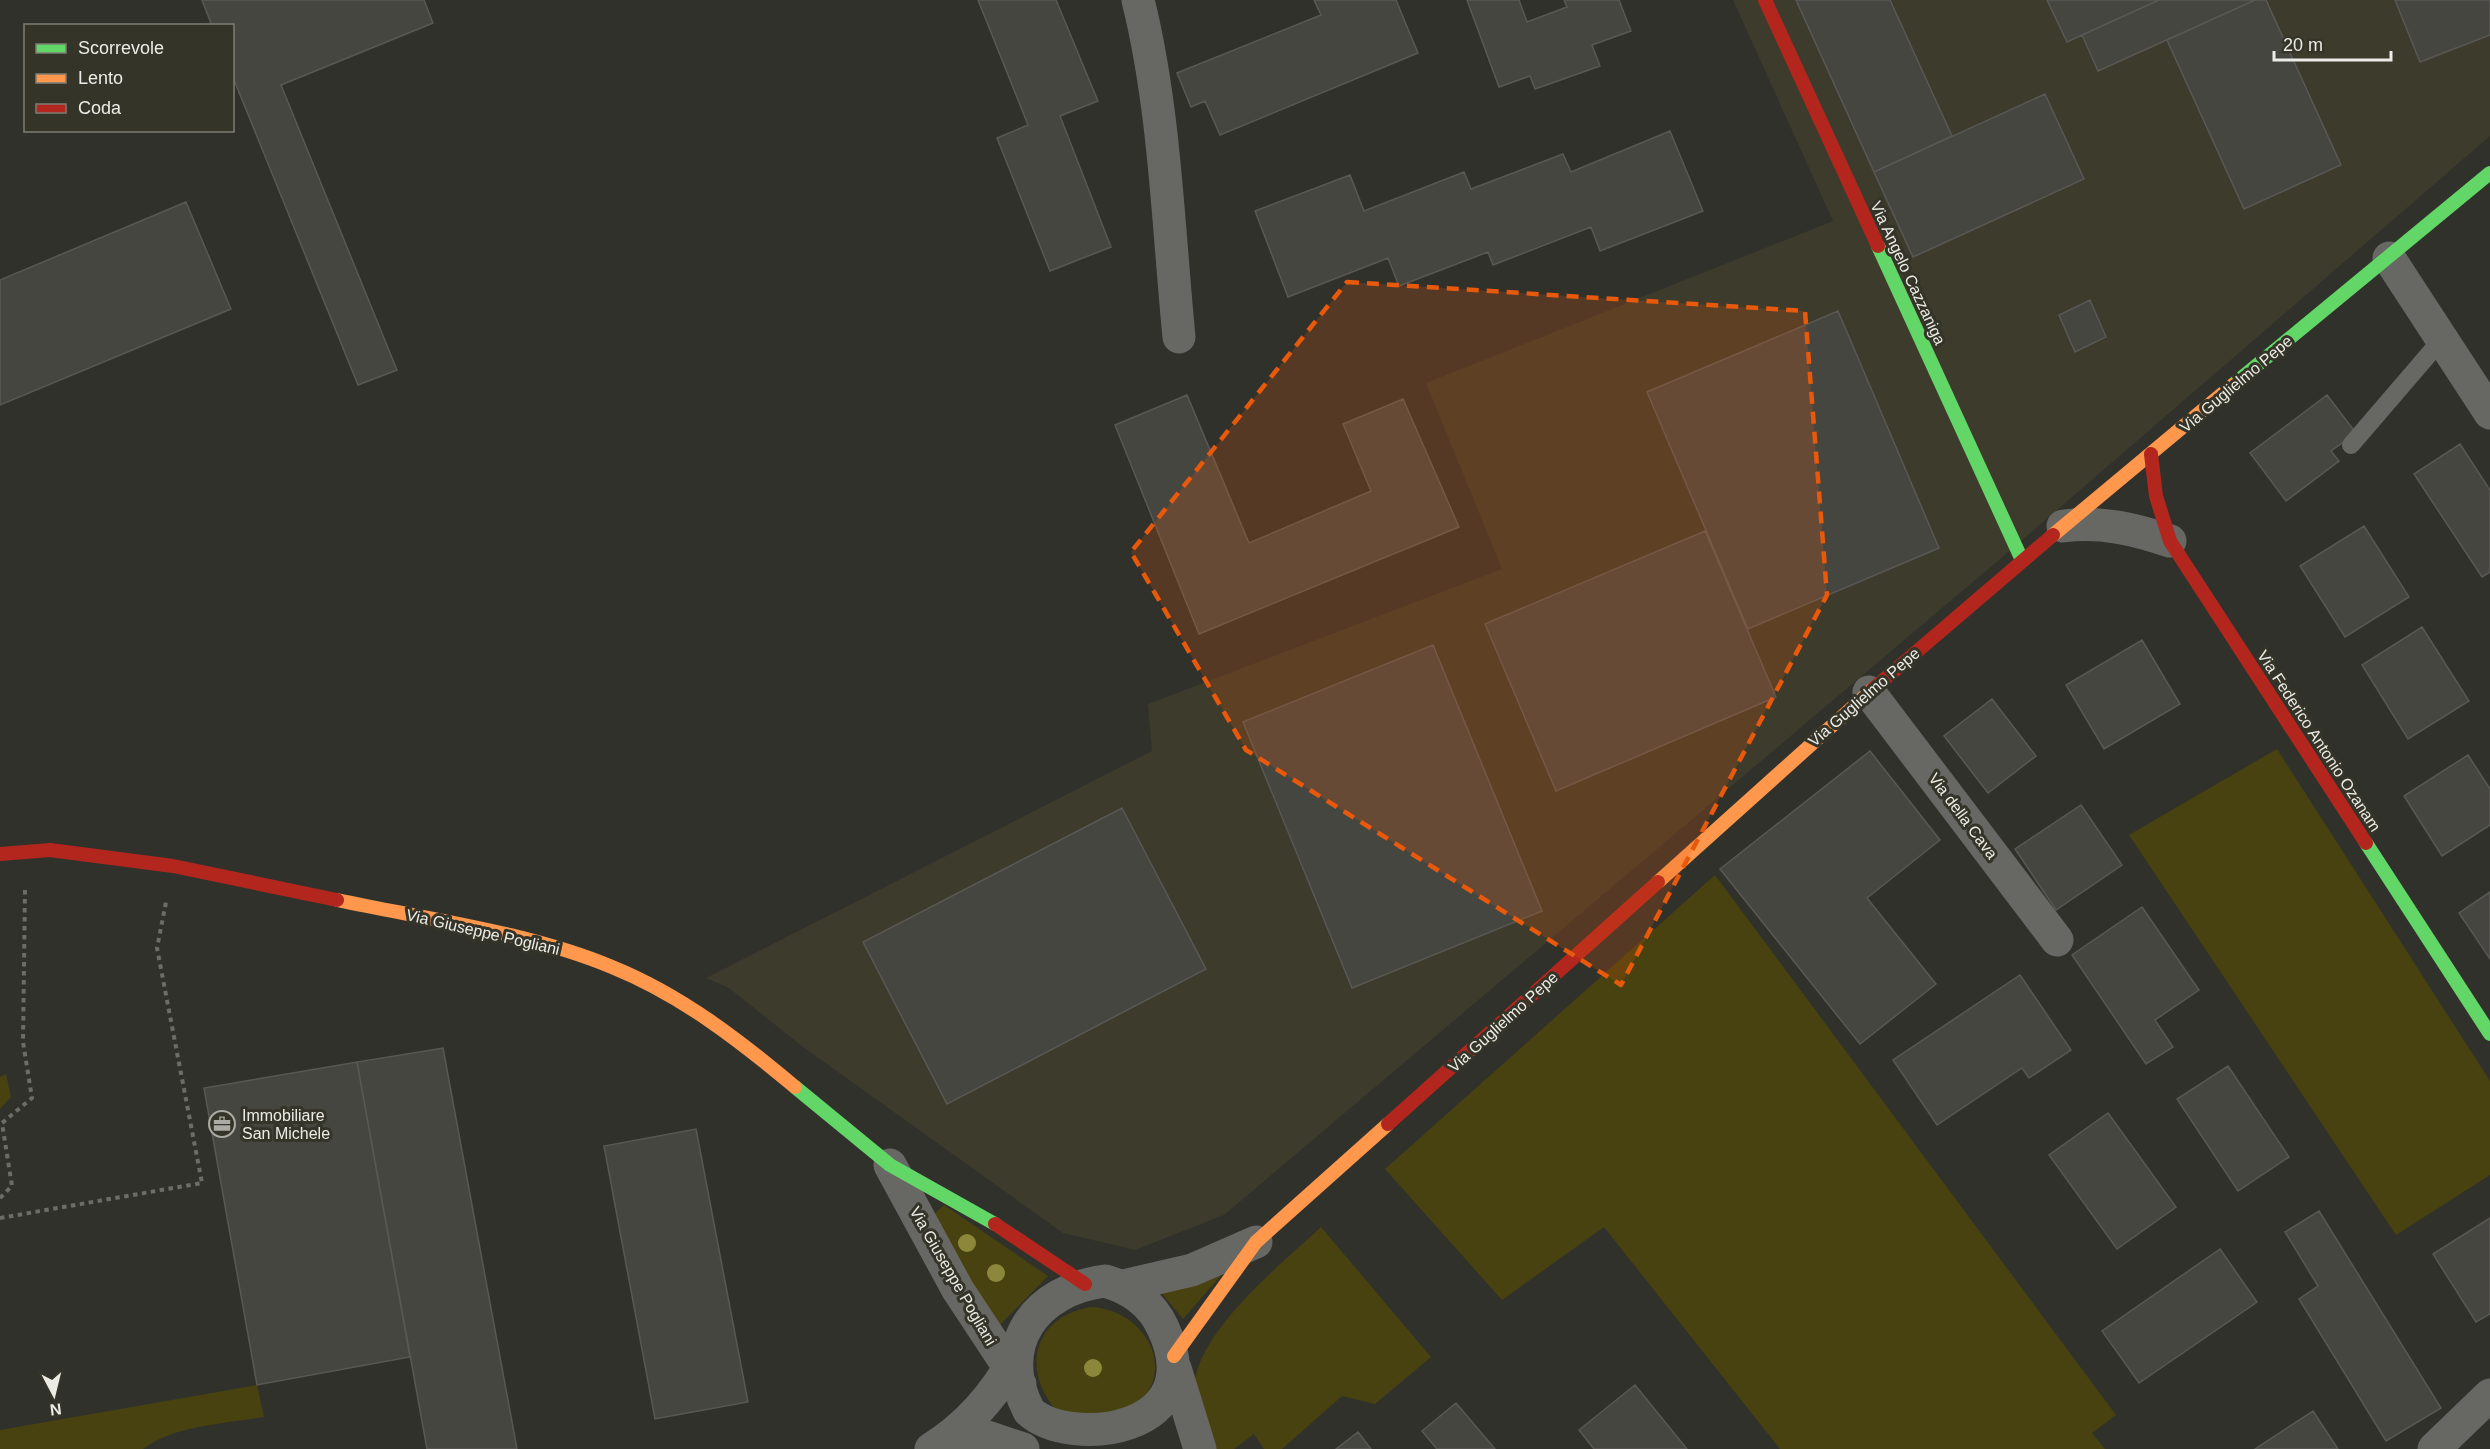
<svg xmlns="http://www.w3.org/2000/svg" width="2490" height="1449" font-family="Helvetica,sans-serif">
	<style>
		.built { fill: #3c3b2c }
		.green { fill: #47420f }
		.building { fill: #464641; stroke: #595854; stroke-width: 1.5 }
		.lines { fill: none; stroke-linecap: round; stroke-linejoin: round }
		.path { stroke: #6c6c69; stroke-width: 4; stroke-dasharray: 4.5 4.5; stroke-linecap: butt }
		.lane { stroke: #676764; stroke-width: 18 }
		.street { stroke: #676764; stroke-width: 33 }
		.fast { stroke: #63d668; stroke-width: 14 }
		.slow { stroke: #ff974d; stroke-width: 14 }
		.jam { stroke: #b3261e; stroke-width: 14 }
		.tree { fill: #8d873b }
		.marked { fill: #e8590c; fill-opacity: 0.2; stroke: #e8590c; stroke-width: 4.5; stroke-dasharray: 12 8; stroke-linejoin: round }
		.labels { text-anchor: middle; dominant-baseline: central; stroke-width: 6; stroke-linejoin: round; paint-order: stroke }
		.street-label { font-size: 16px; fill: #ecebe5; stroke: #343429 }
		.poi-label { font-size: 16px; fill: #ecebe5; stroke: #343429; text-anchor: start }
	</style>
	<rect width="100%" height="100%" fill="#31312c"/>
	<!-- built -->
	<path class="built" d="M 1733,0 L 2490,0 L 2490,136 L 2006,554 L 1224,1215 L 1135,1250 L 1063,1233 L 803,1047 L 729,988 L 706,978 L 1152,751 L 1148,704 L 1502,569 L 1426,383 L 1833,221 Z"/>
	<!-- green -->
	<path class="green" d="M 2277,749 L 2490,1081 L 2490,1175 L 2396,1235 L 2129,835 Z
		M 1715,875 L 2116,1415 L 2092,1433 L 2105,1449 L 1780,1449 L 1604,1227 L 1502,1300 L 1385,1169 Z
		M 6,1074 L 11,1097 L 0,1109 L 0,1077 Z
		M 944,1205 L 1048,1276 L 998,1327 L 933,1215 Z
		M 1321,1227 L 1431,1357 L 1375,1404 L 1342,1396 L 1282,1449 L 1264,1449 L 1254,1434 L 1234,1449 L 1216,1449 C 1209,1433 1199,1415 1195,1398 C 1184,1341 1284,1262 1321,1227 Z
		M 1225,1271 L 1183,1319 L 1159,1290 Z
		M 1091,1307 C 1138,1309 1176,1359 1142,1401 C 1136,1409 1124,1414 1116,1420 L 1056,1410 C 1020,1368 1035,1316 1091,1307 Z
		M 257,1385 L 264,1417 C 226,1424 175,1425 143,1449 L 0,1449 L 0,1430 Z"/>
	<!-- building -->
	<path class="building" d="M 202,0 L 424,0 L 433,23 L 281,85 L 397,370 L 358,385 L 232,75 L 232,26 L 212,26 Z
		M 978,0 L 1056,0 L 1098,101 L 1060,116 L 1111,247 L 1050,271 L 997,138 L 1028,125 Z
		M 1314,0 L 1396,0 L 1418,53 L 1220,135 L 1205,101 L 1191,107 L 1177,73 L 1321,15 Z
		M 1467,0 L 1519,0 L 1527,22 L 1567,7 L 1564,0 L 1619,0 L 1631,31 L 1592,45 L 1600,66 L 1535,89 L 1530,76 L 1499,87 Z
		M 1796,0 L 1890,0 L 1952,136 L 1874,172 Z
		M 2047,0 L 2159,0 L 2067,42 Z
		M 2159,0 L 2255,0 L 2098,71 L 2082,35 Z
		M 2255,0 L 2266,0 L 2341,165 L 2244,209 L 2167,40 Z
		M 2395,0 L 2490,0 L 2490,35 L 2420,62 Z
		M 2045,94 L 2084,179 L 1913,257 L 1874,172 Z
		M 1670,131 L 1703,211 L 1600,251 L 1591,227 L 1493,265 L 1488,252 L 1399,286 L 1388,258 L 1288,297 L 1255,211 L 1350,175 L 1364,211 L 1464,172 L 1471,189 L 1563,154 L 1571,172 Z
		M 186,202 L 231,309 L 0,405 L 0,280 Z
		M 2090,300 L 2106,337 L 2075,352 L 2059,315 Z
		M 1838,311 L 1939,548 L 1748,629 L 1647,392 Z
		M 1187,395 L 1249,543 L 1371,491 L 1343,424 L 1403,399 L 1459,527 L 1199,634 L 1115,425 Z
		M 2327,395 L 2356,433 L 2331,451 L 2339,461 L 2286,501 L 2250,453 Z
		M 2460,444 L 2490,490 L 2490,572 L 2482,577 L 2414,474 Z
		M 2364,526 L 2409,597 L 2345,637 L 2300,566 Z
		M 1705,531 L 1776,697 L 1556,791 L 1485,624 Z
		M 2422,627 L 2469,701 L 2408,739 L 2362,665 Z
		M 2142,640 L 2180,704 L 2104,749 L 2066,685 Z
		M 1433,645 L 1542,911 L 1352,988 L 1243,722 Z
		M 1992,699 L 2036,756 L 1988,793 L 1944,736 Z
		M 1870,751 L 1940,840 L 1867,898 L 1936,984 L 1860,1044 L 1720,869 Z
		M 2468,755 L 2490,789 L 2490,825 L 2442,856 L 2404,796 Z
		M 2081,805 L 2122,865 L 2056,910 L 2015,849 Z
		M 1122,808 L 1206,969 L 947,1104 L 863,942 Z
		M 2490,892 L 2490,959 L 2459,913 Z
		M 2142,907 L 2199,990 L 2155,1020 L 2173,1047 L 2146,1064 L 2072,955 Z
		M 2020,975 L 2071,1050 L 2029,1078 L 2022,1068 L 1937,1125 L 1893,1060 Z
		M 443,1048 L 517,1449 L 427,1449 L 357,1062 Z
		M 357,1062 L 410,1357 L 257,1385 L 204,1088 Z
		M 2228,1066 L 2289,1157 L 2238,1191 L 2177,1099 Z
		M 2108,1113 L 2176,1207 L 2117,1249 L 2049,1155 Z
		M 696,1129 L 748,1402 L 655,1419 L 604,1146 Z
		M 2319,1211 L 2441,1408 L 2386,1441 L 2299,1299 L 2318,1286 L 2285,1232 Z
		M 2490,1218 L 2490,1314 L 2476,1322 L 2433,1254 Z
		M 2220,1249 L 2257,1302 L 2139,1383 L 2102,1331 Z
		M 1635,1385 L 1687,1449 L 1594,1449 L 1579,1430 Z
		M 1456,1403 L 1495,1449 L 1437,1449 L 1422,1431 Z
		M 2313,1411 L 2338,1449 L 2255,1449 Z
		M 1358,1432 L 1371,1449 L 1336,1449 Z"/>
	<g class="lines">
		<!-- path -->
		<path class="path" d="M 0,1198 L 12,1186 L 2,1123 L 32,1098 L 23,1042 L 25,889
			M 0,1218 L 202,1183 L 157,948 L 166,902"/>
		<!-- lane -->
		<path class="lane" d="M 2351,445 L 2442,339"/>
		<!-- street -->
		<path class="street" d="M 1138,0 C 1165,109 1168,225 1179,337
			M 2389,258 L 2490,413
			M 2063,526 C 2101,521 2134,529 2170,541
			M 1869,692 L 2057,940
			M 890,1165 L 958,1290 L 1020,1384
			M 1105,1281 C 1130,1288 1152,1303 1163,1328 C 1212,1432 1070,1449 1029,1411 C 995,1345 1035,1290 1105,1281 Z
			M 1123,1286 L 1192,1270 L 1256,1242
			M 1175,1368 L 1200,1449
			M 954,1435 L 987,1437 L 1023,1449
			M 931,1449 C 968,1426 994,1396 1015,1358
			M 2434,1449 L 2490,1395"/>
		<!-- fast -->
		<path class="fast" d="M 1878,246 L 2022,560
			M 2233,385 L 2490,173
			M 2366,843 L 2490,1034
			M 795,1087 L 890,1165 L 995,1224"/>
		<!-- slow -->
		<path class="slow" d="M 2053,535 L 2233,385
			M 1658,882 L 1873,689
			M 337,900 C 426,919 528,932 612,967 C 681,995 739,1040 795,1087
			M 1174,1356 L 1256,1242 L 1388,1124"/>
		<!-- jam -->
		<path class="jam" d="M 1765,0 L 1878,246
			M 2151,454 L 2156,496 L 2170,541 L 2366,843
			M 1873,689 L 2053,535
			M 0,854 L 50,850 L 173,866 L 337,900
			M 1388,1124 L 1658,882
			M 995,1224 L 1085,1284"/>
	</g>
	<!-- trees -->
	<g class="tree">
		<circle cx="967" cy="1243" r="9"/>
		<circle cx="996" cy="1273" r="9"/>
		<circle cx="1093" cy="1368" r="9"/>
	</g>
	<!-- marked area -->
	<path class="marked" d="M 1347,282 L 1805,311 L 1827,595 L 1621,985 L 1246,750 L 1131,552 Z"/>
	<!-- icons -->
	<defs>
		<symbol id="office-ring" viewBox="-11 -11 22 22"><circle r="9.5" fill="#343429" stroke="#abaaa4" stroke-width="1.5"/><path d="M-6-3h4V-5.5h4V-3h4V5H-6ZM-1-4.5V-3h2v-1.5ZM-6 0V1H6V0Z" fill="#abaaa4"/></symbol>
	</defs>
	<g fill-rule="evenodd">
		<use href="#office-ring" x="207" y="1109" width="30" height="30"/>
	</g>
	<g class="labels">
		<!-- street labels -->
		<g class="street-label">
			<text transform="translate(1908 273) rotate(65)">Via Angelo Cazzaniga</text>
			<text transform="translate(2236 384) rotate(-40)">Via Guglielmo Pepe</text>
			<text transform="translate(1864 697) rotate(-41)">Via Guglielmo Pepe</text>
			<text transform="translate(2319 741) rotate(57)">Via Federico Antonio Ozanam</text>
			<text transform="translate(1963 816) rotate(53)">Via della Cava</text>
			<text transform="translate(483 932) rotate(13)">Via Giuseppe Pogliani</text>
			<text transform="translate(1503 1022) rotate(-42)">Via Guglielmo Pepe</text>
			<text transform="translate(953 1276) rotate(60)">Via Giuseppe Pogliani</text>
		</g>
		<!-- poi labels -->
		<g class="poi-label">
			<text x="242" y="1115">Immobiliare<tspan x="242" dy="18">San Michele</tspan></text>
		</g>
	</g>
	<!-- legend -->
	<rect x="24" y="24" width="210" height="108" fill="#343429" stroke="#7e7d74" stroke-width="1.5"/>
	<rect x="36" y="44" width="30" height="9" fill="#63d668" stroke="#7e7d74" stroke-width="1.5"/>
	<text x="78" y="54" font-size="18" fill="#ecebe5">Scorrevole</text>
	<rect x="36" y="74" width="30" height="9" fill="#ff974d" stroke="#7e7d74" stroke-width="1.5"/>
	<text x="78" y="84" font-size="18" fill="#ecebe5">Lento</text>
	<rect x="36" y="104" width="30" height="9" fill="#b3261e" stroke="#7e7d74" stroke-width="1.5"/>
	<text x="78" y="114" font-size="18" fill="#ecebe5">Coda</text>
	<!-- north arrow -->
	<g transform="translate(54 1395) rotate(173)" stroke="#343429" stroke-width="4.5" paint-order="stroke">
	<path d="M0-4.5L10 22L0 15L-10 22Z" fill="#ecebe5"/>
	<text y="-9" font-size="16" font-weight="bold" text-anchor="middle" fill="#ecebe5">N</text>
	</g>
	<!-- scale -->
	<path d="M2274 51v9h117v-9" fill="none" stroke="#ecebe5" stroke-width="3"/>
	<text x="2283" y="51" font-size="18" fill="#ecebe5" stroke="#343429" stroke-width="4.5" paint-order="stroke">20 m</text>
</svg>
